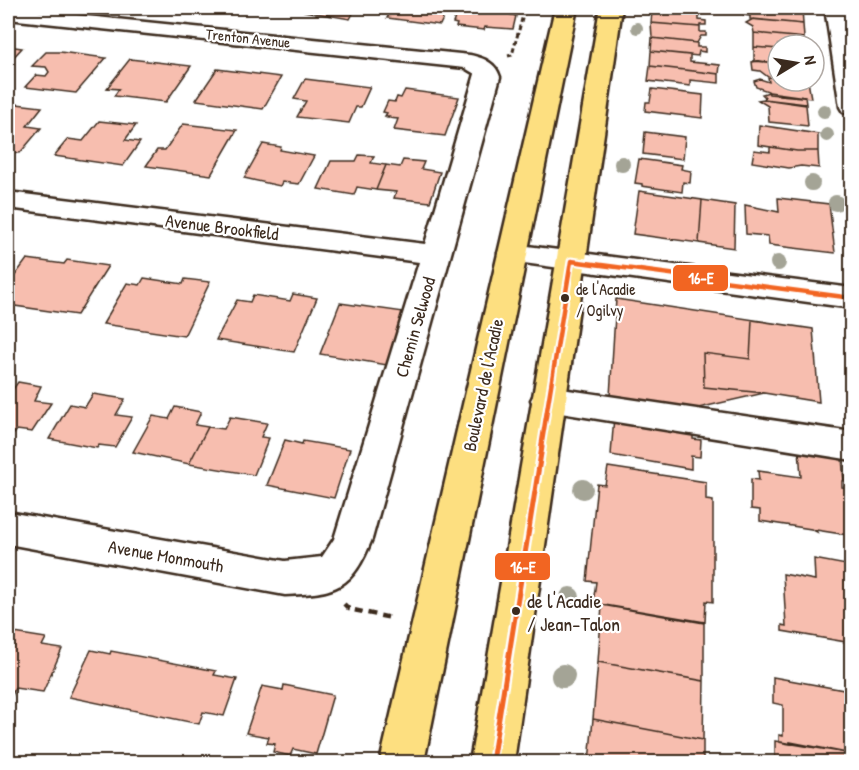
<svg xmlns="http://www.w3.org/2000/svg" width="859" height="770" font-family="'Patrick Hand',sans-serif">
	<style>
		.building { fill: #f7beaf; stroke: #3b2a1e; stroke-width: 1.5 }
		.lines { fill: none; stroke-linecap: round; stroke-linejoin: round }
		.minor-casing { stroke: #3b2a1e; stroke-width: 5 }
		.major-casing { stroke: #3b2a1e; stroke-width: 5 }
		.path-far1 { stroke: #3b2a1e; stroke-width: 3; stroke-dasharray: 4.5 3; stroke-linecap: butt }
		.path { stroke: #3b2a1e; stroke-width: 4.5; stroke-dasharray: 8 5; stroke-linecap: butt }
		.minor { fill: #fff; fill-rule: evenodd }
		.major { fill: #fddf80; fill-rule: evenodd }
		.bus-1-far1-casing { stroke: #fff; stroke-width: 9 }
		.bus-1-casing { stroke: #fff; stroke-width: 10 }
		.bus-1-far1 { stroke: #f26522; stroke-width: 4.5 }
		.bus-1 { stroke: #f26522; stroke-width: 5 }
		.tree { fill: #a4a496 }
		.bus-dot { fill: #3b2a1e; stroke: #fff; stroke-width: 2 }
		.labels { text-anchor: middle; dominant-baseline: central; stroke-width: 4.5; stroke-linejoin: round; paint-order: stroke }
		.far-street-label { font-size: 15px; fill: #3b2a1e; stroke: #fff }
		.bus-label { font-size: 16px; fill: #3b2a1e; stroke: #fff; text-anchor: start }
		.street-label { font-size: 18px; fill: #3b2a1e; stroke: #fff }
		.near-bus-label { font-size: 20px; fill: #3b2a1e; stroke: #fff; text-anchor: start }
		.line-badge { stroke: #fff; stroke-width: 2 }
		.badge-label { font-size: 16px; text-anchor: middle; font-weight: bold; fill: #fff }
	</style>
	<rect width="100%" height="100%" fill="#fff"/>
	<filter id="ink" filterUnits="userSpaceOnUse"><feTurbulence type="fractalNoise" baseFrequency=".0167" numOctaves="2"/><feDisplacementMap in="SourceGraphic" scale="12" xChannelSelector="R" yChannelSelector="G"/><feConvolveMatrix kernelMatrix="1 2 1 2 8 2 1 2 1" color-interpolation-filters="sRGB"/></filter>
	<g filter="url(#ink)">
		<!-- building -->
		<path class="building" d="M 303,8 L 356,8 L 350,19 L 304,11 Z
			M 384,8 L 441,8 L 447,10 L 440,25 L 387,18 L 390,13 L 382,12 Z
			M 459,8 L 493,8 L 492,10 L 516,16 L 513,29 L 485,27 L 484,30 L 456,27 L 457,24 L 453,23 Z
			M 652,8 L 706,8 L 706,10 L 699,10 L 699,15 L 652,11 Z
			M 744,8 L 802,8 L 803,24 L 750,19 L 750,16 L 744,15 Z
			M 652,11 L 699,15 L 699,20 L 706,21 L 706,25 L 700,25 L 700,27 L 651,23 Z
			M 753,19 L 803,24 L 804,38 L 754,33 L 753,27 L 746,23 Z
			M 651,23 L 700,27 L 700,32 L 706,32 L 706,36 L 701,36 L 697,43 L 652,38 Z
			M 754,33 L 804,38 L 804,45 L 778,45 L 778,49 L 754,47 Z
			M 652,38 L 697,43 L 697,47 L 705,47 L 705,52 L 699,51 L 698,56 L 651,51 Z
			M 8,46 L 22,48 L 8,63 Z
			M 754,47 L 778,49 L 778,63 L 754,61 Z
			M 651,51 L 690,55 L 690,62 L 720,65 L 719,74 L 650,66 Z
			M 46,52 L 60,52 L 106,58 L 76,93 L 25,87 L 36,75 L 46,76 L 49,72 L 46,67 L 32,66 Z
			M 130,59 L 191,66 L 166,102 L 114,96 L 119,89 L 107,88 Z
			M 759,61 L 778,63 L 778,78 L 768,77 L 760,71 L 753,70 L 752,62 Z
			M 650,66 L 719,74 L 719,83 L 690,80 L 690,86 L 648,81 Z
			M 217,69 L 281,77 L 263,109 L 196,100 Z
			M 768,77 L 778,78 L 778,81 L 808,81 L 811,98 L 769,94 L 768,91 L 756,87 L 754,81 L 760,79 L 769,82 Z
			M 305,79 L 370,87 L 361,107 L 356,107 L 349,123 L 297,117 L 306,101 L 294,99 Z
			M 652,89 L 703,95 L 702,118 L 645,111 L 646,102 L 650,102 Z
			M 405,90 L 459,97 L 445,136 L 394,130 L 398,119 L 387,118 L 389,116 L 385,116 L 387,113 L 383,112 L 388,101 L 395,102 L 397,97 L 401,98 Z
			M 769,92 L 805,97 L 806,104 L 764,99 L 765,97 L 762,94 Z
			M 764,99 L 806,105 L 808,126 L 769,122 L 768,106 L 758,100 Z
			M 8,103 L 42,107 L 27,126 L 41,128 L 20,153 L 8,152 Z
			M 99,121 L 136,125 L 125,140 L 140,142 L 123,166 L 54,156 L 68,139 L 83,141 Z
			M 183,124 L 237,130 L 211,175 L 146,166 L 157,150 L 165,150 Z
			M 759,125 L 818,134 L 818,151 L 797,151 L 758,145 Z
			M 645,132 L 685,137 L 683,159 L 643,154 Z
			M 263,144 L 281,147 L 280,150 L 314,156 L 299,184 L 282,182 L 280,186 L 244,178 Z
			M 770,147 L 797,151 L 818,151 L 819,168 L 801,166 L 789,168 L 752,162 L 754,150 L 770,152 Z
			M 359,155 L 374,156 L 371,163 L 386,165 L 376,190 L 357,187 L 354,195 L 318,189 L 331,161 L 356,161 Z
			M 639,159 L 682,165 L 681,169 L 691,171 L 690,183 L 683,182 L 682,192 L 642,186 L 642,184 L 635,183 Z
			M 403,160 L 424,162 L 421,169 L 440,172 L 430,202 L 394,198 L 396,192 L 376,190 L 386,165 L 400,167 Z
			M 639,191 L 702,200 L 699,243 L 633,234 Z
			M 778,198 L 829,204 L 835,253 L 769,245 L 768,236 L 746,234 L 745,205 L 779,212 Z
			M 702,200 L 735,205 L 734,248 L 699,243 Z
			M 27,259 L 64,264 L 67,260 L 108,266 L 77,315 L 8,305 L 8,285 Z
			M 144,278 L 183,284 L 185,279 L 210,282 L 184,336 L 103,324 L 127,283 L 140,285 Z
			M 293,294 L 317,298 L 294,352 L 216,340 L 237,300 L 250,302 L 253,295 L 290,301 Z
			M 616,299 L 813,329 L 819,402 L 764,393 L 694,409 L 610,396 Z
			M 340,303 L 404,312 L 387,365 L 320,354 Z
			M 752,320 L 813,329 L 819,402 L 764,393 L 704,387 L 703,353 L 750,359 Z
			M 18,382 L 41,386 L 34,401 L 51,403 L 32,432 L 17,430 L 14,434 L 8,433 L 8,392 L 11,392 Z
			M 93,394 L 125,399 L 116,415 L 132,417 L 115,447 L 99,445 L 97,448 L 49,439 L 70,404 L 85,407 Z
			M 175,407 L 201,412 L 195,425 L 208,427 L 189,464 L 133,452 L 153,416 L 169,419 Z
			M 614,416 L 693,427 L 693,439 L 701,440 L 700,457 L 691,456 L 691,469 L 611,455 Z
			M 230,417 L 267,423 L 261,437 L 269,438 L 254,475 L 189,464 L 208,427 L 224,429 Z
			M 285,440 L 302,444 L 303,441 L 350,449 L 334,498 L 267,485 Z
			M 799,449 L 842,458 L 844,481 L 842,481 L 842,487 L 851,488 L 852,492 L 852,532 L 847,531 L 848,535 L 816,530 L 817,532 L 811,529 L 760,521 L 760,510 L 751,509 L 751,479 L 759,480 L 758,471 L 801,477 Z
			M 608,467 L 706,482 L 706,500 L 713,501 L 713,602 L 706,601 L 705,622 L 593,603 L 596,582 L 587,581 L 597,484 L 605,485 Z
			M 814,559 L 852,566 L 852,643 L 782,631 L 782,625 L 786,626 L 783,574 L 815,580 Z
			M 602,605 L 704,623 L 704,681 L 598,662 Z
			M 8,632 L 46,638 L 42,646 L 62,649 L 43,692 L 15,688 L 8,705 Z
			M 91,650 L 110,654 L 111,651 L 216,671 L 214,675 L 237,679 L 224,716 L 203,712 L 199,724 L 69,697 Z
			M 598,662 L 704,681 L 703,740 L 593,719 Z
			M 773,677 L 844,690 L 844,688 L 852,689 L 852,754 L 790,742 L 790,744 L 779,742 L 779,735 L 783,736 L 783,705 L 773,703 Z
			M 284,685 L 333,695 L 316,754 L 293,749 L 290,756 L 273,752 L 275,744 L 267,743 L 269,737 L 246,733 L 262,686 L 283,690 Z
			M 593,719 L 703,740 L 703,762 L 589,762 Z
			M 775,741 L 852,754 L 852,762 L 775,762 Z"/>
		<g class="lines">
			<defs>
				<path id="minor" d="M 8,8 L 470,55 C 484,58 496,63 500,77 L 372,539 C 352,589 337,593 285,595 L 8,544 L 8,512 L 285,561 L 322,557 L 334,539 L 419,262 L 8,208 L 8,192 L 425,244 L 475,74 L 465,68 L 8,19 Z
					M 825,8 L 846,8 L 852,39 L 852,114 L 843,112 L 840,107 Z
					M 512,244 L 852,288 L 852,308 L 502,260 L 498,253 L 502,246 Z
					M 548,387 L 852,432 L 852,460 L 536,409 L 531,400 L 536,391 Z"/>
				<path id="major" d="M 555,8 L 577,8 L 424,762 L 380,762 Z
					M 600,8 L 622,8 L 514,762 L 470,762 Z"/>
			</defs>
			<!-- minor casing -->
			<use href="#minor" class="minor-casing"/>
			<!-- major casing -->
			<use href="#major" class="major-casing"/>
			<!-- path-far1 -->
			<path class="path-far1" d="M 508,56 L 512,55 L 525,8"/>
			<!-- path -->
			<path class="path" d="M 344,604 L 349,609 L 391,618"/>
			<!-- minor -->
			<use href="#minor" class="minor"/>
			<!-- major -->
			<use href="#major" class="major"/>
			<defs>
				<path id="bus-1-far1" d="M 541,448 L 571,261 L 852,298"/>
				<path id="bus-1" d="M 492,762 L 542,447"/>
			</defs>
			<!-- bus-1-far1 casing -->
			<use href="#bus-1-far1" class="bus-1-far1-casing"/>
			<!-- bus-1 casing -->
			<use href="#bus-1" class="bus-1-casing"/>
			<!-- bus-1-far1 -->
			<use href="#bus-1-far1" class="bus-1-far1"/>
			<!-- bus-1 -->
			<use href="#bus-1" class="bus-1"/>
		</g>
		<!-- trees -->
		<g class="tree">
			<circle cx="637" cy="28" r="6"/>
			<circle cx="824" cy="111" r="7"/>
			<circle cx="827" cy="135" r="7"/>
			<circle cx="622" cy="164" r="8"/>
			<circle cx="812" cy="183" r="8"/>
			<circle cx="836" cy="203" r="8"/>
			<circle cx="778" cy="263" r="8"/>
			<circle cx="583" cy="489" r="10"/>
			<circle cx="570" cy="597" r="10"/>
			<circle cx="563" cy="676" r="12"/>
		</g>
	</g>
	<!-- markers -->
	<g class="bus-dot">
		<circle cx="565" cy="298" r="5"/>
		<circle cx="516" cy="611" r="5"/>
	</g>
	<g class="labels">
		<!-- far-street labels -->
		<g class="far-street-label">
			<text transform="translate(248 38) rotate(6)">Trenton Avenue</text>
		</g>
		<!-- bus labels -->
		<g class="bus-label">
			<text x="576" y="289">de l'Acadie<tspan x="576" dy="21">/ Ogilvy</tspan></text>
		</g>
		<!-- street labels -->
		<g class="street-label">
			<text transform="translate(222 227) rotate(7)">Avenue Brookfield</text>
			<text transform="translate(415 327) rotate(-74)">Chemin Selwood</text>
			<text transform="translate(483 385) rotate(-78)">Boulevard de l'Acadie</text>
			<text transform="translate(166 556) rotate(10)">Avenue Monmouth</text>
		</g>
		<!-- near-bus labels -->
		<g class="near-bus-label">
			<text x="527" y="600">de l'Acadie<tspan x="527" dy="23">/ Jean-Talon</tspan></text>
		</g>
	</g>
	<g class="line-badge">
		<rect x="672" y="264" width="57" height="28" rx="6" fill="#f26522"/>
		<rect x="494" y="552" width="57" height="29" rx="6" fill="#f26522"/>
	</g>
	<g class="badge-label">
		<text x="701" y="284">16-E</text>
		<text x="523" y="573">16-E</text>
	</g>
	<!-- margin -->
	<rect width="859" height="770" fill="none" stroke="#fff" stroke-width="30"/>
	<rect x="15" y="15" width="829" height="740" fill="none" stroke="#3b2a1e" stroke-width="2" filter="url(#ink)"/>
	<!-- north arrow -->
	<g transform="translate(796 63) rotate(79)"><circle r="28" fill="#ffffff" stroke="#b1aaa5" stroke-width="1.5"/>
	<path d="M0-4.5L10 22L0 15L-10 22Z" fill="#3b2a1e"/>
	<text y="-9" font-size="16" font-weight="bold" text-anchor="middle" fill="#3b2a1e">N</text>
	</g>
</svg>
